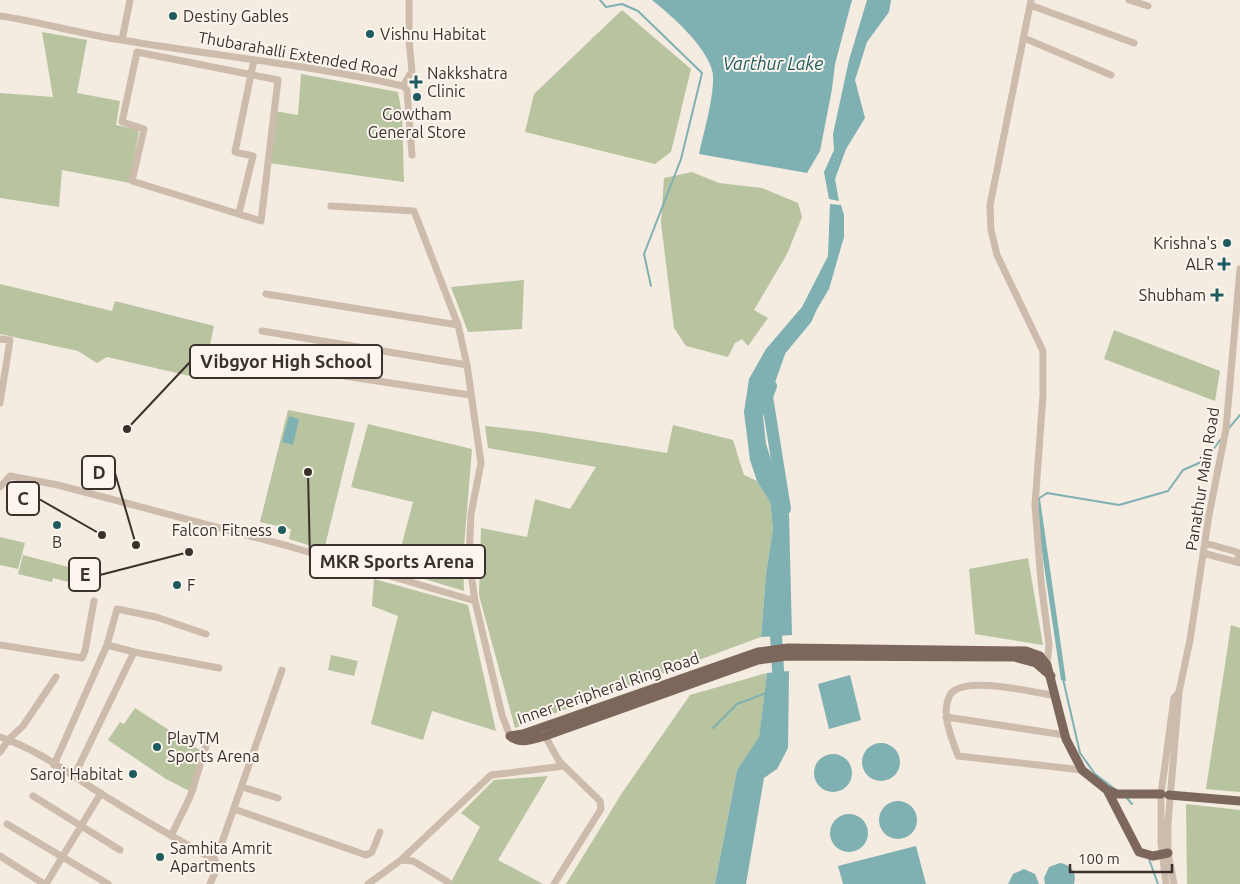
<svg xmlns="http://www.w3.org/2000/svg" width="1240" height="884" font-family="Ubuntu,sans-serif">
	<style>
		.green { fill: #b8c4a0 }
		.water { fill: #7fb0b2 }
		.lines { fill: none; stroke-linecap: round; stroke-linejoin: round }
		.stream { stroke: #7fb0b2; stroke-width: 2 }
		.river { stroke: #7fb0b2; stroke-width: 12 }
		.minor { stroke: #cdbbac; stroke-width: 7 }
		.major { stroke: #7d675c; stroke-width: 9 }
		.poi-dot { fill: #1f5a5e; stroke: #fbf5ee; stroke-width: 2 }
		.labels { text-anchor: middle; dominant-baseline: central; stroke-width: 4; stroke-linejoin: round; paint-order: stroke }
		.poi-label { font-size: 16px; fill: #3b302b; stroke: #fbf5ee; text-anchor: start }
		.street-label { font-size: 16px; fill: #3b302b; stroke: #fbf5ee }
		.water-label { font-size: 18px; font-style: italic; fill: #1f5a5e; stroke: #fbf5ee }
		.leader { fill: none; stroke: #3b302b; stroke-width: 2 }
		.callout-dot { fill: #3b302b; stroke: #fbf5ee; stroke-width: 2 }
		.callout { fill: #fbf5ee; stroke: #3b302b; stroke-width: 2 }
		.callout-label { font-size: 18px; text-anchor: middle; font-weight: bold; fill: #3b302b }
	</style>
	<rect width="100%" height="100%" fill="#f4ebe1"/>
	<!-- green -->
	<path class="green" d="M 622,10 L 691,69 L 671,152 L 655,164 L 525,132 L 534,94 Z
		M 42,32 L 87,40 L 77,93 L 120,101 L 116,125 L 139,130 L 130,183 L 62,170 L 59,207 L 0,198 L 0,93 L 53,97 Z
		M 301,74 L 398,92 L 402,115 L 404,182 L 269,163 L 274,111 L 298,115 Z
		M 692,172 L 719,183 L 762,188 L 798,203 L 802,217 L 787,254 L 754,310 L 768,318 L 748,346 L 742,339 L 735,343 L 728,357 L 686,346 L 674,328 L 661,223 L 664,178 Z
		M 524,280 L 522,329 L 468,332 L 451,287 Z
		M 0,284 L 112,311 L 115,301 L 214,326 L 203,379 L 107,357 L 97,363 L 78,351 L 0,334 Z
		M 1114,330 L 1220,371 L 1215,401 L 1104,359 Z
		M 288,410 L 355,423 L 324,550 L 289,539 L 291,529 L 260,522 Z
		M 368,424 L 472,449 L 463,559 L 464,591 L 395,570 L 413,502 L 351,487 Z
		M 673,425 L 733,440 L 744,475 L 757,481 L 770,502 L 773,529 L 766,574 L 761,637 L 515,728 L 479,595 L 481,528 L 527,537 L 535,499 L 570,509 L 596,467 L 488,448 L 485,426 L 538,432 L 667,453 Z
		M 0,537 L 25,543 L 18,569 L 0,565 Z
		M 23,555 L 72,568 L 68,582 L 53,578 L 52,582 L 18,574 Z
		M 1028,558 L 1043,645 L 975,634 L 969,569 Z
		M 374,579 L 468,605 L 496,731 L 432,711 L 423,740 L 371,724 L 398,616 L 372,606 Z
		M 1231,625 L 1240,628 L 1240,792 L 1206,789 Z
		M 331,655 L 358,661 L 354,676 L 328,670 Z
		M 767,673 L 759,738 L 737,770 L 715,884 L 566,884 L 622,793 L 690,695 Z
		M 135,708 L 206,754 L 195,794 L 166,779 L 108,740 L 120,722 L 124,724 Z
		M 548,776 L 498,860 L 543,884 L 450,884 L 480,827 L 461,813 L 494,780 Z
		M 1186,804 L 1240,810 L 1240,884 L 1187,884 Z"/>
	<!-- water -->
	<path class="water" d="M 652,0 L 852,0 L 835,64 L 832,89 L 820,151 L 807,173 L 699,154 C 703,135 717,87 712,70 C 705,45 672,16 652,0 Z
		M 867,0 L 891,0 L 889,12 L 867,42 L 855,80 L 865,118 L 846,149 L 835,179 L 839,201 L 829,199 L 824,172 L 834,150 L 833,134 L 849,60 Z
		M 830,204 L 841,205 L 844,215 L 844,237 L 829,289 L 817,309 L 794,329 L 763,416 L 766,444 L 789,515 L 792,635 L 761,637 L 766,574 L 773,529 L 770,502 L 757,481 L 750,460 L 744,412 L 749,379 L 766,349 L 802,307 L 828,256 Z
		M 289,416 L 299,419 L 293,445 L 282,442 Z
		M 1034,498 L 1040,499 L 1066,681 L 1061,680 Z
		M 789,671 L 788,748 L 777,769 L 764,778 L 746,884 L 715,884 L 737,770 L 759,737 L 767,673 Z
		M 850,675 L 861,720 L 829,729 L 818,684 Z
		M862 762a19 19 0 1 1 38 0a19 19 0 1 1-38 0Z
		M814 773a19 19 0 1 1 38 0a19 19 0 1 1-38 0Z
		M879 820a19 19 0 1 1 38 0a19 19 0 1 1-38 0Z
		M830 833a19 19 0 1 1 38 0a19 19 0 1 1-38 0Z
		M 916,846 L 926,884 L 843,884 L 838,866 Z
		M 1060,863 C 1072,865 1077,873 1074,884 L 1045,884 L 1044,878 L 1049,867 Z
		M 1024,869 L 1035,874 L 1039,884 L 1008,884 L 1013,874 Z"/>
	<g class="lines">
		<!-- stream -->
		<path class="stream" d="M 600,0 L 606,7 L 622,4 L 638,11 L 702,73 L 681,159 L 644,254 L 651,286
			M 1229,428 L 1240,415
			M 1038,499 L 1047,493 L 1119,505 L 1168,491 L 1183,470 L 1206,460 L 1220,440
			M 1063,679 L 1080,753 L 1095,774 L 1116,790
			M 713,728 L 737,704 L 766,693
			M 1126,797 L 1132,804
			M 1149,859 L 1158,884"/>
		<!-- river -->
		<path class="river" d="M 782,348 L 806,319 L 813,303
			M 771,386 L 767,397 L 785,509
			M 778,619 L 776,635 L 779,688"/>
		<!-- minor -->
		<path class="minor" d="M 1031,0 L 990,205 L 991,230 L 997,255 L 1043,351 L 1043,395 L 1035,505 L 1041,582 L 1049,645 L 1047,665
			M 1129,0 L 1148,6
			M 1030,5 L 1134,43
			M 0,16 C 41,22 81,34 122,40 C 216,56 311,65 403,86 L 407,90 L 412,155
			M 1024,38 L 1111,75
			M 122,40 L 130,0
			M 137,52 L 278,80 L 261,221 L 132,181 L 144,129 L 122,122 Z
			M 403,86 L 412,71 L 409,40 L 409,0
			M 331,206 L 414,211 L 458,325 L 467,365 L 481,463 L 471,514 L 469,560 L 475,601 L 502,715 L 510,736
			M 239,213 L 253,156 L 235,152 L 254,60
			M 266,294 L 458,325
			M 262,331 L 467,365
			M 0,339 L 10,340 L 0,403
			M 344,376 L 470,395
			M 0,487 L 10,476 L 58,485 L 288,546 L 475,601
			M 1205,543 L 1237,552 L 1240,560
			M 1203,553 L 1240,563
			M 0,645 L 82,658 L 85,651 L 94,601
			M 107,645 L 134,652 L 219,668
			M 1056,696 C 1037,693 958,673 949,697 C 941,716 952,738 958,756 L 1082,770
			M 946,717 L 1065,735
			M 545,736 L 559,761 L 600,801 L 601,809 L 554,884
			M 0,737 C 37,749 68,773 100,793 C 137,816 173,837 211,858 L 213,856
			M 0,752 L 9,739 L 23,726 L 56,677
			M 54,765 L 107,645 L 117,609 L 156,617 L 206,634
			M 74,776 L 134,652
			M 242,787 L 278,798
			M 33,796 L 120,850
			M 234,809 L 366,855 L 372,852 L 380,832
			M 7,824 L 108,884
			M 171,836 L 190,797 L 207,743
			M 0,856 L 44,884
			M 213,856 L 220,848 L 282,670
			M 401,860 L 413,861 L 448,882
			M 46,884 L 101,793
			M 210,884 L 218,866 L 213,856
			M 368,884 L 401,860 L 491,775 L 564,766
			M 1166,884 L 1161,842 L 1161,794 L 1174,698 L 1179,692
			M 1174,884 L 1168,853 L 1168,823 L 1179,692 L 1190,640 L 1209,515 L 1226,429 L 1240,269"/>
		<!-- major -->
		<path class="major" d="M 510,736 L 523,734 L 758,652 L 788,648 L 1026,651 L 1040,656 L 1047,665 L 1066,739 L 1082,770 L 1107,790 L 1117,794 L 1161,794
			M 510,736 C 521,745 533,739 545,736 L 758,660 L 787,656 L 1014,657 L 1036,663 L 1051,676
			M 1107,790 L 1139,852 L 1153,856 L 1168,853
			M 1169,795 L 1240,801"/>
	</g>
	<!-- markers -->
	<g class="poi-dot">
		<circle cx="173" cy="16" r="5"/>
		<circle cx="370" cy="34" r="5"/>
		<path d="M413.5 74.5h5v5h5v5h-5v5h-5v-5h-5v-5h5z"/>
		<circle cx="417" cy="97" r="5"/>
		<circle cx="1227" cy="243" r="5"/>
		<path d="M1221.5 256.5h5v5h5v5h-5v5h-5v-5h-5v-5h5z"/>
		<path d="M1214.5 287.5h5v5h5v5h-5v5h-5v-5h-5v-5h5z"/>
		<circle cx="57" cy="525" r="5"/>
		<circle cx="282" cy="530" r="5"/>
		<circle cx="177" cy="585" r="5"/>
		<circle cx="157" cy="747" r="5"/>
		<circle cx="133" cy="774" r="5"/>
		<circle cx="160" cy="857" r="5"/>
	</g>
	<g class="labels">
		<!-- poi labels -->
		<g class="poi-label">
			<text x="183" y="16">Destiny Gables</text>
			<text x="380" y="34">Vishnu Habitat</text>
			<text x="427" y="73">Nakkshatra<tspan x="427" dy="18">Clinic</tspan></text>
			<text x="417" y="114" text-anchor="middle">Gowtham<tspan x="417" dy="18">General Store</tspan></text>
			<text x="1217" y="243" text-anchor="end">Krishna's</text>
			<text x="1214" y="264" text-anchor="end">ALR</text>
			<text x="1206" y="295" text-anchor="end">Shubham</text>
			<text x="272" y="530" text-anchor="end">Falcon Fitness</text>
			<text x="57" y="542" text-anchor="middle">B</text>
			<text x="187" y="585">F</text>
			<text x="167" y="738">PlayTM<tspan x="167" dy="18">Sports Arena</tspan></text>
			<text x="123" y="774" text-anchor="end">Saroj Habitat</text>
			<text x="170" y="848">Samhita Amrit<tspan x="170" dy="18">Apartments</tspan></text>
		</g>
		<!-- street labels -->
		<g class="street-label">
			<text transform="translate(298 54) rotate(10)">Thubarahalli Extended Road</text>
			<text transform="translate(1202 479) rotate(-81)">Panathur Main Road</text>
			<text transform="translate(608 688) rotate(-19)">Inner Peripheral Ring Road</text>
		</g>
		<!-- water labels -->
		<g class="water-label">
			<text x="773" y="63">Varthur Lake</text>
		</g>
	</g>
	<!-- callouts -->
	<path class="leader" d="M127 429L190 362M136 545L115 473M102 535L39 499M308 472L310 561M189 552L100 575"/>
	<g class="callout-dot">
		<circle cx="127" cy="429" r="5"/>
		<circle cx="136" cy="545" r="5"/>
		<circle cx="102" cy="535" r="5"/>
		<circle cx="308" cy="472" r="5"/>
		<circle cx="189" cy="552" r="5"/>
	</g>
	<g class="callout">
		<rect x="190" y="345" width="192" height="33" rx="5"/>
		<rect x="82" y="456" width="33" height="33" rx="5"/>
		<rect x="7" y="482" width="32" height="33" rx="5"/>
		<rect x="310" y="545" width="175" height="33" rx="5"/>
		<rect x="69" y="558" width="31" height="33" rx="5"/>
	</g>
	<g class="callout-label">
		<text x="286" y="368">Vibgyor High School</text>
		<text x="99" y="479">D</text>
		<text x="23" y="505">C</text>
		<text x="397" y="568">MKR Sports Arena</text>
		<text x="85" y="581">E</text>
	</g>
	<!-- scale -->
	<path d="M1070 864v8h102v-8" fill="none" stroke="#3b302b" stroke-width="2.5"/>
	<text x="1078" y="864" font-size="15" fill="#3b302b" stroke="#fbf5ee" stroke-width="4" paint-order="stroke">100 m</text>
</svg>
